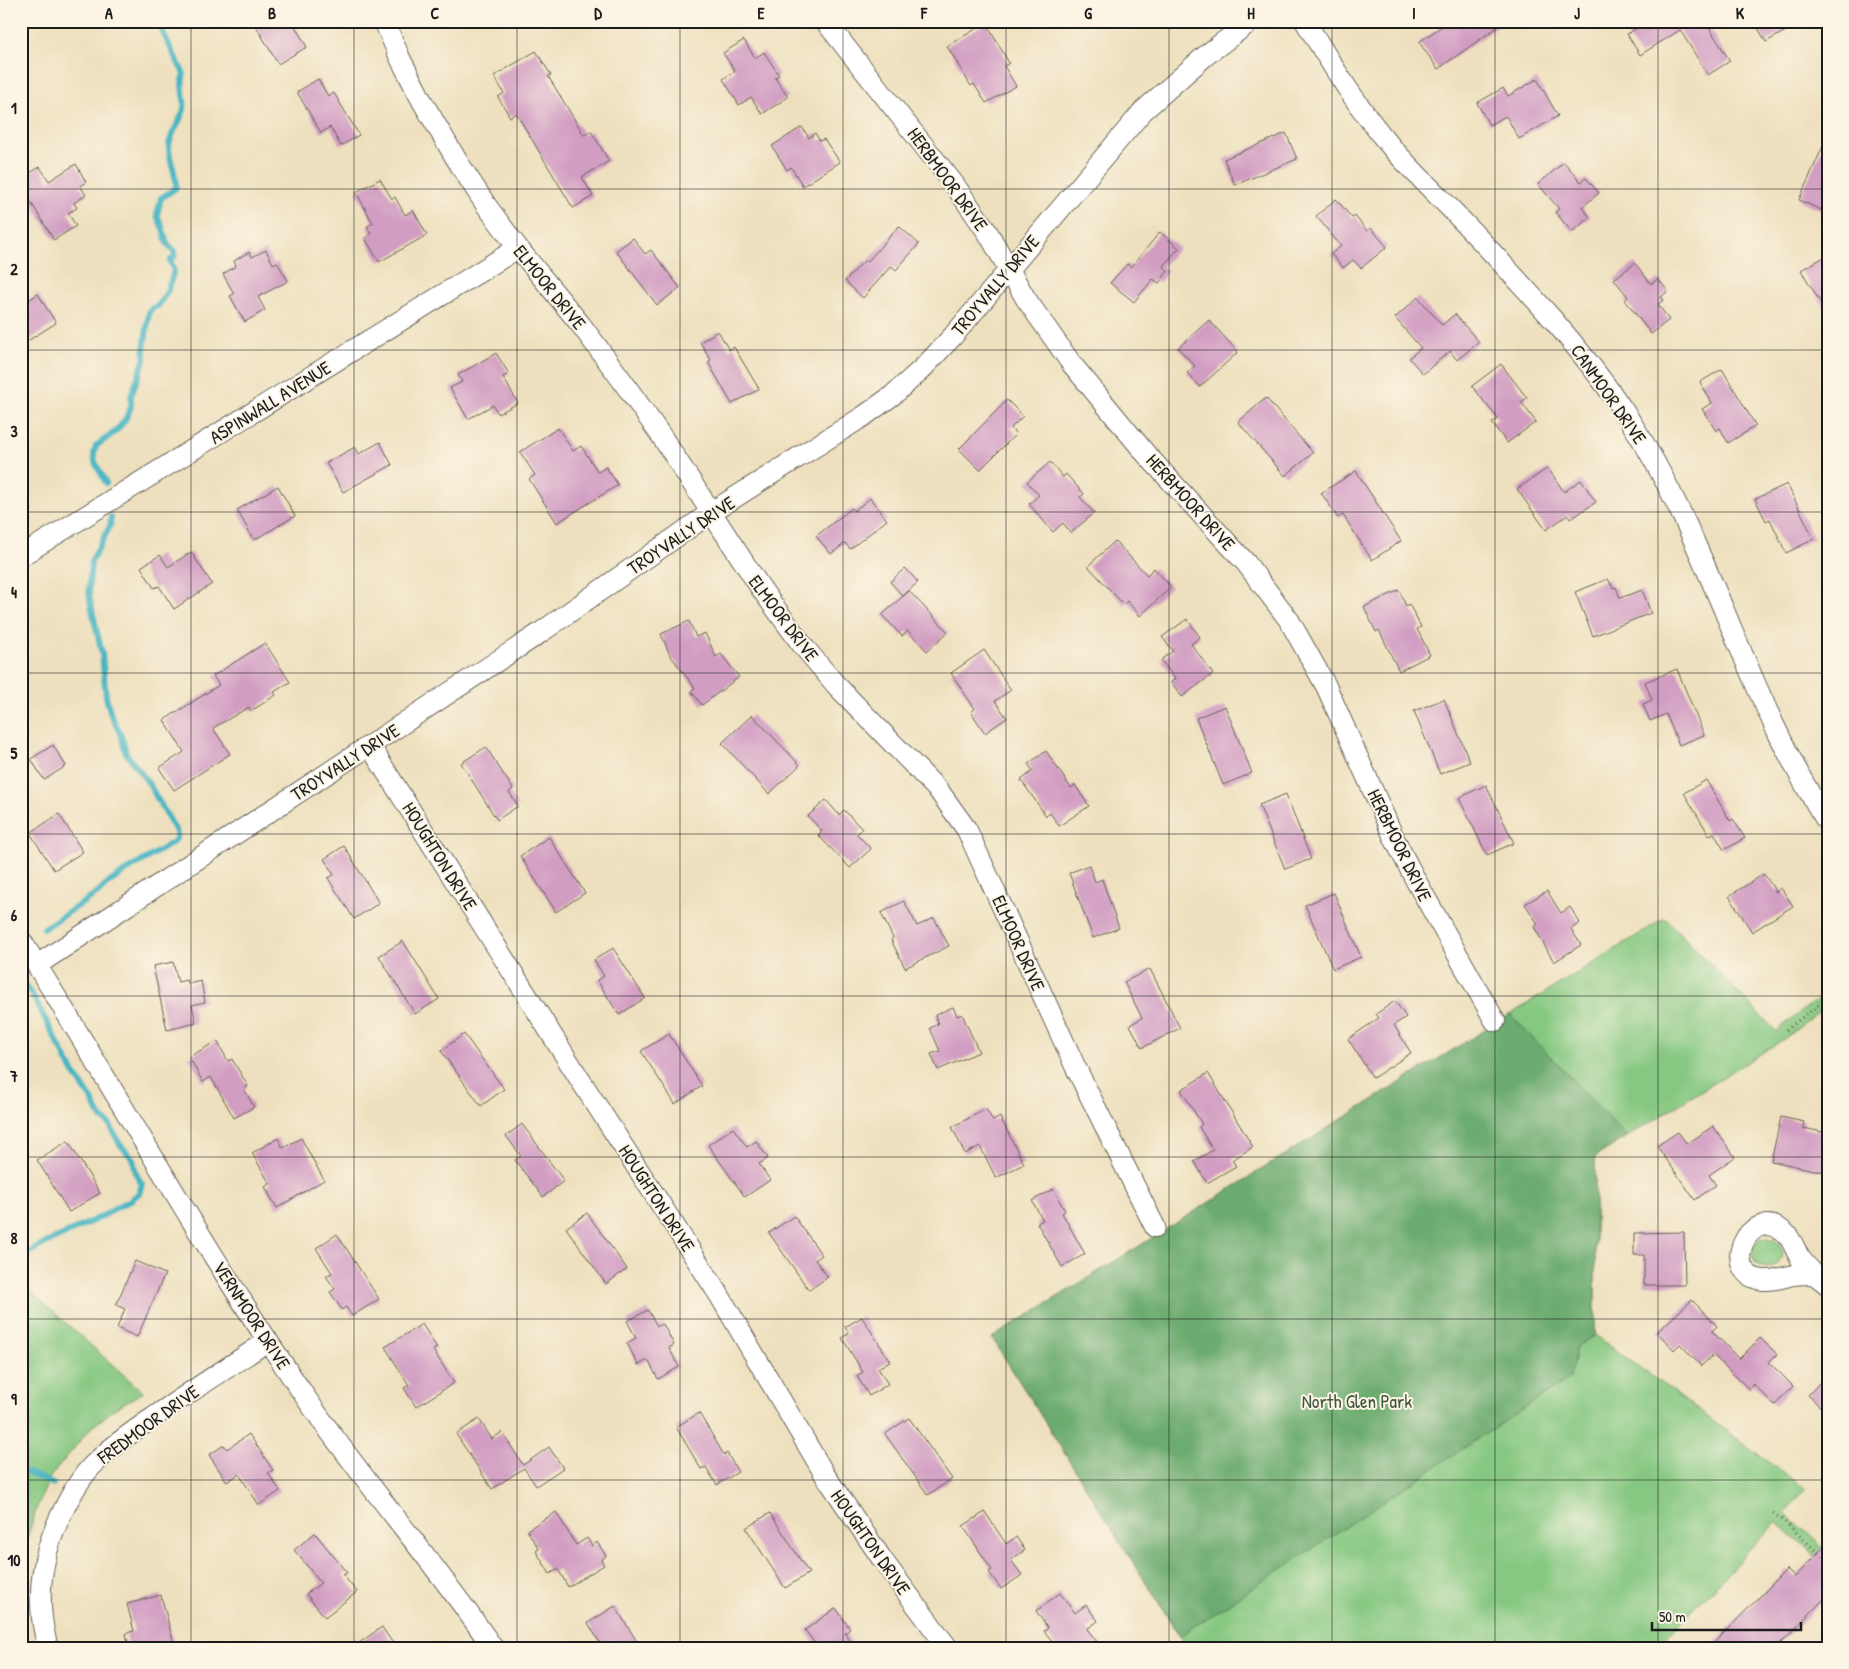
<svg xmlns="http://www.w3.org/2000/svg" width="1849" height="1669" font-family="'Patrick Hand',sans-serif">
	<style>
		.green { fill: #86c881; stroke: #51724e }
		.forest { fill: #6cac6f; stroke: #446446 }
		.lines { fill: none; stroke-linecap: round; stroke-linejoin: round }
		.stream { stroke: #47b5c2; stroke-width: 6 }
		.building { fill: #d19dc2 }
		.street-casing { stroke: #666155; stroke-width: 22 }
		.path { stroke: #666155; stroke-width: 3; stroke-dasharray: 1 4; stroke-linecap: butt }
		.street { stroke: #fff; stroke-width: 20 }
		.grid { fill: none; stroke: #1c1c1c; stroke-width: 1; stroke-opacity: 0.55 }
		.labels { text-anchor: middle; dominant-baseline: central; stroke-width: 4; stroke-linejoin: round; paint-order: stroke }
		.street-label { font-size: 19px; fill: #1c1c1c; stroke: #fcf5e5 }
		.park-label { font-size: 19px; fill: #41583f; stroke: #fcf5e5 }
		.neatline { fill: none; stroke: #1c1c1c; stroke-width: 2 }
		.grid-label { font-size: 16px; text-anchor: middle; font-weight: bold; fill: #1c1c1c }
	</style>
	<rect width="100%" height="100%" fill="#fcf5e5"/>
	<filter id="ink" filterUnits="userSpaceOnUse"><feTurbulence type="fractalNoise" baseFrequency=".02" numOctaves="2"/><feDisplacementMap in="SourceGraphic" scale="10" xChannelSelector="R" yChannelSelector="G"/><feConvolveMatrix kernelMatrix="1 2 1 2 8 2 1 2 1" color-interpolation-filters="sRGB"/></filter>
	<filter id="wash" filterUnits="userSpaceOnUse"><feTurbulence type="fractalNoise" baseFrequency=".0096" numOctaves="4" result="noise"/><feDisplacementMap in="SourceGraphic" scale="20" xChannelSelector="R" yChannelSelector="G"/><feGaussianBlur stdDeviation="1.12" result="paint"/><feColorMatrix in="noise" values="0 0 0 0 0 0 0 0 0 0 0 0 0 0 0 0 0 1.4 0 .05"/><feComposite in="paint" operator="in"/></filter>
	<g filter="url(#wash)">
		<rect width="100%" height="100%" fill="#eee0be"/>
		<!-- green -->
		<path class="green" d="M 1665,918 L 1776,1031 L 1828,991 L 1828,1005 L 1784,1039 L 1595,1157 L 1595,1335 L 1806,1489 L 1785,1512 L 1828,1553 L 1828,1568 L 1777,1521 L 1675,1629 L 1654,1648 L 1187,1648 L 992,1338 Z
			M1752 1253a15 15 0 1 1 30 0a15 15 0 1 1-30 0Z
			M 21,1283 L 143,1392 L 114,1409 L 90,1429 L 50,1477 L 37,1507 L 21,1558 Z"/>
		<!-- forest -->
		<path class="forest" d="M 1510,1014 L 1627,1137 L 1595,1157 L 1595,1335 L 1576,1347 L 1570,1378 L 1180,1636 L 992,1338 Z"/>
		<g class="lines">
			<!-- stream -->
			<path class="stream" d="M 106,483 L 95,462 L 94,453 L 96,446 L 116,431 L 125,420 L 131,407 L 131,396 L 145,358 L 144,349 L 149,312 L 152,308 L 158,306 L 168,290 L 174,271 L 170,261 L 175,256 L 174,251 L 167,243 L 163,229 L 157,215 L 161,198 L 176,188 C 177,173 168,159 169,145 C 171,132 181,121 184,109 C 186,97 179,86 184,74 L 165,37 L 158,21
				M 44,928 L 98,893 L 107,884 L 126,871 L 172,843 L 176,839 L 177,833 L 149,784 L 126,753 L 121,735 L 111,715 L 106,697 L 102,654 L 90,600 L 89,589 L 91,562 L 110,526 L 111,517
				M 21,974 L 22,982 L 33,996 L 72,1070 L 92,1100 L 100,1116 L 110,1125 L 119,1143 L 133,1159 L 136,1174 L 142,1184 L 139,1193 L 131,1200 L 115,1208 L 103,1216 L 46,1243 L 21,1257
				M 21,1470 L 53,1484"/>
		</g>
		<g id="blocks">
			<!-- building -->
			<path class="building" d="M 253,21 L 292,21 L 307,47 L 278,64 Z
				M 1449,21 L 1506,21 L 1438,69 L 1419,42 Z
				M 1648,21 L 1705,21 L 1730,61 L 1708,75 L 1680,30 L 1640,55 L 1627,34 Z
				M 1754,21 L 1803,21 L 1766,42 Z
				M 986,23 L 1009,63 L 1004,66 L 1016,86 L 986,103 L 974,84 L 971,86 L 947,46 Z
				M 744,40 L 755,58 L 764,52 L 779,75 L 775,78 L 788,97 L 762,114 L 751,97 L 739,105 L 723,79 L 735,71 L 723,53 Z
				M 536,51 L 551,75 L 548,76 L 584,135 L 591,131 L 609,161 L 582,177 L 593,196 L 573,208 L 516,113 L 510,117 L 498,97 L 504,93 L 494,76 Z
				M 318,79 L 328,96 L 334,93 L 359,135 L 341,146 L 330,127 L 321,133 L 297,92 Z
				M 1537,79 L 1558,116 L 1519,139 L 1506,116 L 1489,125 L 1477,103 L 1503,88 L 1508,96 Z
				M 802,127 L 809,138 L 815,133 L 820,141 L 824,139 L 840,162 L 803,186 L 791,167 L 787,170 L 772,146 Z
				M 1286,133 L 1297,159 L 1235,185 L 1224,159 Z
				M 1828,135 L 1828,213 L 1799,200 Z
				M 1564,162 L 1581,182 L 1586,178 L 1599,193 L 1582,207 L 1590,217 L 1572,232 L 1555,212 L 1559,209 L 1538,184 Z
				M 76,164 L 86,182 L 80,186 L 86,195 L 74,203 L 77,208 L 68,213 L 76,226 L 54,240 L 21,186 L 21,178 L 40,167 L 49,181 Z
				M 380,179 L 392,199 L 395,197 L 405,215 L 413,210 L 427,235 L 379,262 L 365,238 L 371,234 L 367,226 L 373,223 L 356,192 Z
				M 1336,199 L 1352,218 L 1355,216 L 1367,231 L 1371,228 L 1387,247 L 1361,268 L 1353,260 L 1343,268 L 1331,254 L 1341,246 L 1316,216 Z
				M 899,226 L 919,244 L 896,270 L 891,266 L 863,298 L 845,281 L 865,260 L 867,262 Z
				M 1160,232 L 1179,248 L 1163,266 L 1168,271 L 1159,283 L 1153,279 L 1134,302 L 1110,283 L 1127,264 L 1131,267 Z
				M 633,238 L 645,254 L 651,250 L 680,288 L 657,305 L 616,251 Z
				M 266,250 L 273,264 L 277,262 L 288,281 L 258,297 L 265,310 L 245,322 L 230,296 L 234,294 L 223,274 L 236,266 L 234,261 L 249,252 L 252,257 Z
				M 1828,255 L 1828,315 L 1801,270 Z
				M 1635,263 L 1651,284 L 1658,279 L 1668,291 L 1661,297 L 1664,300 L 1658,304 L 1669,320 L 1651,334 L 1625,300 L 1628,297 L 1614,279 Z
				M 38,294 L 56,323 L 21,345 L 21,305 Z
				M 1418,297 L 1442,325 L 1455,314 L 1479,342 L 1457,360 L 1450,351 L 1423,374 L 1409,358 L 1421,348 L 1395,318 Z
				M 1209,320 L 1238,352 L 1200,387 L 1187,373 L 1195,366 L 1178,348 Z
				M 718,331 L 729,350 L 734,347 L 759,389 L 732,404 L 708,362 L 711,360 L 700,342 Z
				M 496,353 L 509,374 L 503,377 L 518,403 L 498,414 L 493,405 L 468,419 L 450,388 L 462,382 L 458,375 Z
				M 1501,364 L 1527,398 L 1521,402 L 1536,422 L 1507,443 L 1492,423 L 1498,419 L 1472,386 Z
				M 1722,369 L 1756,426 L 1728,443 L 1720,428 L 1716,431 L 1702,409 L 1712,403 L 1700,382 Z
				M 1266,398 L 1313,453 L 1285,476 L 1238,422 Z
				M 1007,400 L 1023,416 L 1011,428 L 1016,434 L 980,470 L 959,449 Z
				M 558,428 L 573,451 L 581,446 L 598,472 L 606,467 L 618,485 L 557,523 L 529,479 L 535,475 L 520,452 Z
				M 380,442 L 392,465 L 343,492 L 326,463 L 355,447 L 359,454 Z
				M 1050,462 L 1063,477 L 1066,474 L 1084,494 L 1080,497 L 1094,513 L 1071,533 L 1063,523 L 1053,532 L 1029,504 L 1039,495 L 1027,482 Z
				M 1548,468 L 1564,492 L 1581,480 L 1596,502 L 1571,519 L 1568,515 L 1546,530 L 1517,489 Z
				M 1356,471 L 1401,541 L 1372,560 L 1343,515 L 1338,518 L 1321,493 Z
				M 1787,484 L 1814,539 L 1786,553 L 1770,519 L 1766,521 L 1755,499 Z
				M 278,486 L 295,516 L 254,540 L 237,510 Z
				M 870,498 L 887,520 L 850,549 L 845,543 L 831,554 L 816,536 L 852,508 L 854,511 Z
				M 1115,541 L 1147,575 L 1154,568 L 1171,587 L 1140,616 L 1127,601 L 1124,605 L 1088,566 Z
				M 191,552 L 212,584 L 174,609 L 159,586 L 154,588 L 141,567 L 160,555 L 168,567 Z
				M 905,568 L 918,582 L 903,596 L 890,582 Z
				M 1608,579 L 1613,588 L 1616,587 L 1620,598 L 1642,590 L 1651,613 L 1593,636 L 1575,592 Z
				M 1399,590 L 1406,606 L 1409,604 L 1421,627 L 1417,629 L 1430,655 L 1399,671 L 1379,630 L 1376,632 L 1364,607 Z
				M 909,591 L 948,632 L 927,651 L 908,631 L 902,636 L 882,615 Z
				M 1187,619 L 1200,637 L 1191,644 L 1213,674 L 1182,697 L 1171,682 L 1175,679 L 1161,660 L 1173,651 L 1162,637 Z
				M 689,621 L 696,637 L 705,633 L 716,657 L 721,654 L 739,677 L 702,705 L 691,691 L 695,688 L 670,655 L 661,634 Z
				M 265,643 L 290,682 L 274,692 L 276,695 L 251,711 L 249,707 L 213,728 L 230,754 L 174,790 L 159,768 L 184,752 L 164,720 L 219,685 L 213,676 Z
				M 984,650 L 1011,690 L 995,701 L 1007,718 L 985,733 L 971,712 L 975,709 L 951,673 Z
				M 1677,669 L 1704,735 L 1679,745 L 1666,714 L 1650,721 L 1643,704 L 1652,700 L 1645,682 Z
				M 1444,699 L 1470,762 L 1440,774 L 1414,711 Z
				M 1225,706 L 1252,773 L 1223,785 L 1196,718 Z
				M 752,715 L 800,765 L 769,794 L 722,743 Z
				M 53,745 L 66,766 L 44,780 L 31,759 Z
				M 486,747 L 513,789 L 509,792 L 518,806 L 497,820 L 461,763 Z
				M 1046,751 L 1071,788 L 1075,785 L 1089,806 L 1059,826 L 1050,813 L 1046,816 L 1021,780 L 1033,771 L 1028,764 Z
				M 1706,780 L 1730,821 L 1733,819 L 1745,838 L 1724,850 L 1714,833 L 1709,835 L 1684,793 Z
				M 1486,785 L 1514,843 L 1487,855 L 1459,798 Z
				M 1286,794 L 1311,859 L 1285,869 L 1259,805 Z
				M 826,800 L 839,815 L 844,810 L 862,829 L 857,834 L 871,849 L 850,868 L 818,835 L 822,831 L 808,816 Z
				M 59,814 L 83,852 L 54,870 L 30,833 Z
				M 549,837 L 585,893 L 556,912 L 520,856 Z
				M 344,846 L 379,903 L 354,919 L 328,878 L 334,875 L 324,859 Z
				M 1089,865 L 1095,882 L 1102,879 L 1119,928 L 1093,938 L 1069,873 Z
				M 1764,874 L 1776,892 L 1781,888 L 1793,906 L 1752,932 L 1729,896 Z
				M 1547,891 L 1561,913 L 1570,907 L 1580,923 L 1571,929 L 1581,945 L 1554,962 L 1534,927 L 1538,924 L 1525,904 Z
				M 1334,893 L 1361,957 L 1333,969 L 1305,905 Z
				M 904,901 L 917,926 L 934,918 L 949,946 L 905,968 L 891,940 L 893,938 L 881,913 Z
				M 403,941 L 439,999 L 415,1014 L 379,956 Z
				M 613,948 L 645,998 L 619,1015 L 597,980 L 604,976 L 594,960 Z
				M 173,962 L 178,982 L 187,980 L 188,984 L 201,981 L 205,1002 L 192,1005 L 196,1023 L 167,1030 L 153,966 Z
				M 1150,969 L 1180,1028 L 1142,1048 L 1130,1025 L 1142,1018 L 1124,982 Z
				M 1395,1001 L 1406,1017 L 1394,1025 L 1411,1053 L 1373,1078 L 1348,1039 L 1379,1018 L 1376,1014 Z
				M 953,1007 L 957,1016 L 962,1014 L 979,1052 L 938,1070 L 931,1054 L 940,1051 L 930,1028 L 938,1024 L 935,1015 Z
				M 464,1034 L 504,1089 L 481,1106 L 441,1051 Z
				M 669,1034 L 702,1086 L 675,1104 L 641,1051 Z
				M 217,1041 L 228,1061 L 232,1059 L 248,1086 L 244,1089 L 254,1107 L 234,1118 L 211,1077 L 203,1082 L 189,1057 Z
				M 1208,1073 L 1253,1147 L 1232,1160 L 1236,1166 L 1207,1183 L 1194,1161 L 1213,1150 L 1199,1127 L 1202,1124 L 1181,1090 Z
				M 986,1109 L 993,1121 L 1000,1117 L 1024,1164 L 996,1178 L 980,1146 L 965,1154 L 952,1127 Z
				M 1781,1117 L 1804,1122 L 1803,1128 L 1828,1133 L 1828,1153 L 1824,1172 L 1771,1161 Z
				M 522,1124 L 564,1181 L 543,1197 L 515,1160 L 521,1156 L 506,1136 Z
				M 1713,1126 L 1735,1157 L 1709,1175 L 1716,1185 L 1695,1200 L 1657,1146 L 1678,1132 L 1687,1144 Z
				M 733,1128 L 747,1147 L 756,1141 L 768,1158 L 759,1164 L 770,1180 L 745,1197 L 708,1145 Z
				M 278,1138 L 283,1148 L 301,1138 L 324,1180 L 277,1208 L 265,1187 L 270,1184 L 252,1153 Z
				M 68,1141 L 100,1193 L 69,1212 L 37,1160 Z
				M 1053,1189 L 1065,1211 L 1062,1213 L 1085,1254 L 1062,1267 L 1037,1223 L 1043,1220 L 1032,1201 Z
				M 587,1213 L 627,1269 L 606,1284 L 566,1228 Z
				M 794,1216 L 822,1255 L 815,1260 L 828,1277 L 809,1290 L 769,1233 Z
				M 1684,1232 L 1685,1285 L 1644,1285 L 1644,1255 L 1634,1255 L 1634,1233 Z
				M 337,1234 L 379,1299 L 352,1316 L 346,1307 L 342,1310 L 330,1292 L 335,1289 L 326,1276 L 332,1273 L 316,1248 Z
				M 135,1261 L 165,1274 L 137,1337 L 117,1328 L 125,1309 L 116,1305 Z
				M 1692,1300 L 1717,1326 L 1712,1331 L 1739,1359 L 1760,1338 L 1777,1354 L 1769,1362 L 1793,1386 L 1775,1405 L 1753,1384 L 1749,1389 L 1713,1355 L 1701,1366 L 1680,1344 L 1674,1350 L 1657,1332 Z
				M 648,1310 L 657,1326 L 663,1324 L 674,1345 L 669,1348 L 679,1367 L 658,1379 L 648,1360 L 638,1365 L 627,1343 L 636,1338 L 627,1321 Z
				M 862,1317 L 890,1361 L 878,1368 L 888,1384 L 869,1396 L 857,1376 L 863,1372 L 842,1338 L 849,1333 L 845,1327 Z
				M 422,1324 L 437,1348 L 433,1350 L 454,1383 L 416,1407 L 404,1388 L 409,1385 L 385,1347 Z
				M 1828,1374 L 1828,1414 L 1808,1395 Z
				M 699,1413 L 724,1455 L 727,1453 L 738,1472 L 717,1485 L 706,1467 L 701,1469 L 676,1427 Z
				M 909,1418 L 952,1479 L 928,1495 L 885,1434 Z
				M 479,1419 L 492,1439 L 502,1432 L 523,1465 L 549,1447 L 563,1468 L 536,1486 L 524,1468 L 492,1489 L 456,1434 Z
				M 249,1434 L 273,1470 L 268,1473 L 280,1491 L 259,1505 L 239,1474 L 227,1482 L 209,1455 L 224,1445 L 227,1449 Z
				M 556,1512 L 576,1545 L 587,1538 L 592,1546 L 597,1542 L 606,1556 L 601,1560 L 604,1565 L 568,1587 L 558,1569 L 550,1574 L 536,1551 L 539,1549 L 527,1530 Z
				M 985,1512 L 1006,1544 L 1016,1537 L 1025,1550 L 1011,1560 L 1022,1575 L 1001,1589 L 989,1572 L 992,1570 L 963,1526 Z
				M 770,1513 L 809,1573 L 785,1588 L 746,1528 Z
				M 315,1533 L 347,1573 L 343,1575 L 357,1592 L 325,1617 L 306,1594 L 321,1583 L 294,1550 Z
				M 1828,1542 L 1828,1595 L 1776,1648 L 1709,1648 L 1787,1569 L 1795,1577 Z
				M 1060,1593 L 1075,1613 L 1086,1605 L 1098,1621 L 1087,1629 L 1102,1648 L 1058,1648 L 1044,1631 L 1048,1628 L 1036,1611 Z
				M 161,1595 L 175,1648 L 129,1648 L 126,1633 L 134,1631 L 127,1604 Z
				M 615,1606 L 641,1648 L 603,1648 L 588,1623 Z
				M 836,1608 L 850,1629 L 845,1633 L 855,1648 L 818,1648 L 805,1630 Z
				M 382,1627 L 396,1648 L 352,1648 Z"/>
		</g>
	</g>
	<g filter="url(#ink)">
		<use href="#blocks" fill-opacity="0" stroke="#666155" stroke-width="1"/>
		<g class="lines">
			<defs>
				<path id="street" d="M 384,21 L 400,58 L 422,101 L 458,162 L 486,205 L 518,248 L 581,325 L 621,379 L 662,437 L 762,590 L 803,646 L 836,685 L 939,791 L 967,830 L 1075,1066 L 1155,1227
					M 825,21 L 954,184 L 988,233 L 1026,299 L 1071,363 L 1146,454 L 1246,563 L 1289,620 L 1326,686 L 1395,840 L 1416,881 L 1495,1021
					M 1305,21 C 1332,65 1359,110 1393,149 C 1411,169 1431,189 1450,208 C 1513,275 1578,341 1629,419 C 1711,545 1746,697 1828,823
					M 21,556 L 518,248
					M 370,746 L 579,1078 L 718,1293 L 825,1475 L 884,1562 L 948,1648
					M 21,940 C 119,1096 208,1257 313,1408 C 370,1490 437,1565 493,1648
					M 37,965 L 540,633 L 710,513 L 864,416 L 893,395 L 923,368 L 953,336 L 1143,111 L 1205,56 L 1251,21
					M 1813,1274 C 1806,1274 1800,1274 1794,1275 C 1783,1277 1774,1281 1763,1280 C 1718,1275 1748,1203 1784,1232 C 1792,1238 1795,1250 1800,1258 C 1808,1269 1817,1277 1828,1285
					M 48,1648 C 33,1595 42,1549 68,1501 C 75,1488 83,1474 94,1464 C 112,1446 133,1431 154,1417 C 191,1391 230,1366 268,1341"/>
			</defs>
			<!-- street casing -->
			<use href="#street" class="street-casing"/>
			<!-- path -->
			<path class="path" d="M 1786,1030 L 1828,998
				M 1773,1513 L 1785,1522 L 1828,1562"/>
			<!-- street -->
			<use href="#street" class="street"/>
		</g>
	</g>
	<!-- grid -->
	<path class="grid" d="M 191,21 L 191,1648M 354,21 L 354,1648M 517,21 L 517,1648M 680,21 L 680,1648M 843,21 L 843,1648M 1006,21 L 1006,1648M 1169,21 L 1169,1648M 1332,21 L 1332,1648M 1495,21 L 1495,1648M 1658,21 L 1658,1648M 21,189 L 1828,189M 21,350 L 1828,350M 21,512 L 1828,512M 21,673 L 1828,673M 21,834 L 1828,834M 21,996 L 1828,996M 21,1157 L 1828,1157M 21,1319 L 1828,1319M 21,1480 L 1828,1480"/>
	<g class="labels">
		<!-- street labels -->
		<g class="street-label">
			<text transform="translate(948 179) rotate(54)">HERBMOOR DRIVE</text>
			<text transform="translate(995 285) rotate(-50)">TROYVALLY DRIVE</text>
			<text transform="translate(550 287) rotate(51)">ELMOOR DRIVE</text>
			<text transform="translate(1609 394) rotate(55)">CANMOOR DRIVE</text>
			<text transform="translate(270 402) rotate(-32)">ASPINWALL AVENUE</text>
			<text transform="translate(1191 502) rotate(48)">HERBMOOR DRIVE</text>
			<text transform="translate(681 535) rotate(-34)">TROYVALLY DRIVE</text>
			<text transform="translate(784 618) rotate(53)">ELMOOR DRIVE</text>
			<text transform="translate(345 762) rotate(-33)">TROYVALLY DRIVE</text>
			<text transform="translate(1400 845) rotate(64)">HERBMOOR DRIVE</text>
			<text transform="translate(440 856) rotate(58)">HOUGHTON DRIVE</text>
			<text transform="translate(1019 943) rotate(66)">ELMOOR DRIVE</text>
			<text transform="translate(657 1198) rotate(57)">HOUGHTON DRIVE</text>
			<text transform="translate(252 1315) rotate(57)">VERNMOOR DRIVE</text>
			<text transform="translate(148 1424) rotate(-36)">FREDMOOR DRIVE</text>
			<text transform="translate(871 1542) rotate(55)">HOUGHTON DRIVE</text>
		</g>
		<!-- park labels -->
		<g class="park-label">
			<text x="1357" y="1401">North Glen Park</text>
		</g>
	</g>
	<!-- margin -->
	<rect width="1849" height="1669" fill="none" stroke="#fcf5e5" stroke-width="55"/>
	<!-- scale -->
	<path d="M1652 1622v8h149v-8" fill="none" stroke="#1c1c1c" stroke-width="2.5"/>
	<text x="1659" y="1622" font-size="15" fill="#1c1c1c" stroke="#fcf5e5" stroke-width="4" paint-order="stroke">50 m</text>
	<rect x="28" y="28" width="1794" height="1614" class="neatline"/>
	<g class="grid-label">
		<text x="109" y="19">A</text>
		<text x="272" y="19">B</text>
		<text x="435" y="19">C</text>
		<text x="598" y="19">D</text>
		<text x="761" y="19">E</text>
		<text x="924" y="19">F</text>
		<text x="1088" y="19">G</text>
		<text x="1251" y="19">H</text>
		<text x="1414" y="19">I</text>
		<text x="1577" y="19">J</text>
		<text x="1740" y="19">K</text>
		<text x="14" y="114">1</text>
		<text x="14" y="275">2</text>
		<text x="14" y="437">3</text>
		<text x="14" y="598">4</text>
		<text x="14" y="759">5</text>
		<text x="14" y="921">6</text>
		<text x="14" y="1082">7</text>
		<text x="14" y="1244">8</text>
		<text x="14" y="1405">9</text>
		<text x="14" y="1566">10</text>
	</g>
</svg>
